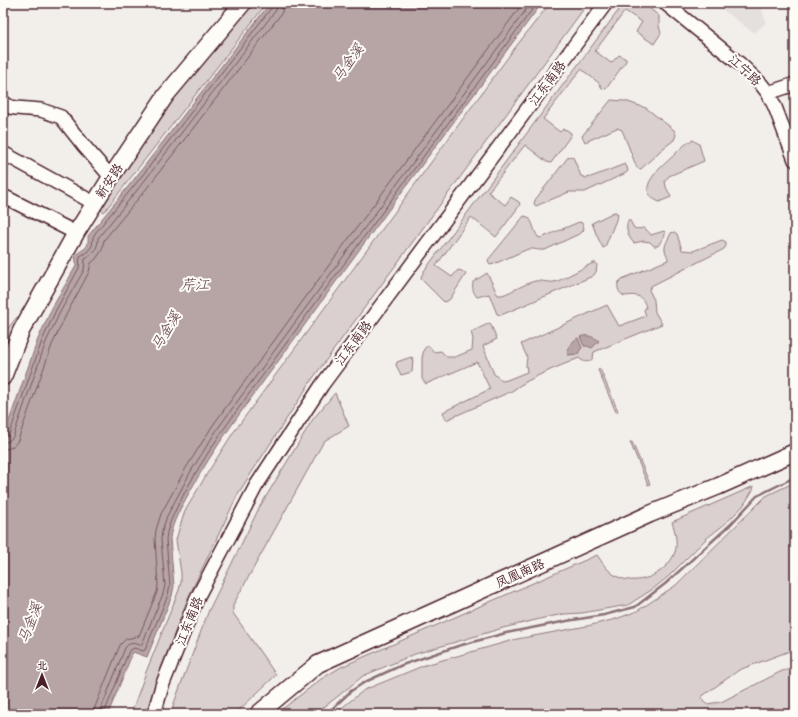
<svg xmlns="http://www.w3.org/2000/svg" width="798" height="717" font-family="'Comic Neue','LXGW WenKai TC',sans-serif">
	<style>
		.built { fill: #e5dfdd }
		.green { fill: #d9d0cf; stroke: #92787d }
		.water { fill: #b7a5a6; stroke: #8b6f75 }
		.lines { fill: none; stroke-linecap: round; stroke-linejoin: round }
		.shore { stroke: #76555c; stroke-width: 1 }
		.stream { stroke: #8b6f75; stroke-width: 2.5 }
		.minor-casing { stroke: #4a1f2b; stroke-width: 16 }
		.major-casing { stroke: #4a1f2b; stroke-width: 19 }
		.minor { stroke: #fdfcf7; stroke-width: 13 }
		.major { stroke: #fdfcf7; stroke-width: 16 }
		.labels { text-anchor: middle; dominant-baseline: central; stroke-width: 4; stroke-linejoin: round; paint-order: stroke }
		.street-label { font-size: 13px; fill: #4a1f2b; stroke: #fdfcf7 }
		.water-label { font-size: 14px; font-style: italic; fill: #704e56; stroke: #fdfcf7 }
	</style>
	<rect width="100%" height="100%" fill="#f2efeb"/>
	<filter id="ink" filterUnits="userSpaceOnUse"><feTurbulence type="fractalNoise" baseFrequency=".025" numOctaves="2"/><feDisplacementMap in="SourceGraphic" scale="8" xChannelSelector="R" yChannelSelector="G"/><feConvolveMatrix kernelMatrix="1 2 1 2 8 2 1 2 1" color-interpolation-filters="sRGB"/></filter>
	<g filter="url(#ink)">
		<!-- built -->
		<path class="built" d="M 714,3 L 760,3 L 766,23 L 754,33 Z"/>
		<!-- green -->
		<path class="green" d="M 249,3 L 267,3 L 104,212 L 101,210 L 101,206 L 175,91 Z
			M 550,3 L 588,3 L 313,378 L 239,492 L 188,598 L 160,671 L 147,714 L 131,714 L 146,672 L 179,590 L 181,582 L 181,573 L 176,540 L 179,529 L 185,511 L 208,472 L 233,433 L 514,49 Z
			M 624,3 L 643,3 L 659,16 L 659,26 L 661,33 L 654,44 L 636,32 L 642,22 L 625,11 L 595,51 L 611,63 L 619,55 L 626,59 L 626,61 L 606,89 L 602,88 L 599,83 L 581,69 L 543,119 L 560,132 L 563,129 L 567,130 L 571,133 L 571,135 L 551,163 L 547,162 L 525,145 L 488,192 L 505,205 L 511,197 L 519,202 L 520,205 L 496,237 L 471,217 L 436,266 L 452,277 L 458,270 L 462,271 L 466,274 L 450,299 L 446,302 L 443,301 L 422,280 L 421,277 L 424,271 Z
			M 611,100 L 625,101 L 646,108 L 674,130 L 676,135 L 674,140 L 661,150 L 641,169 L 637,168 L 622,130 L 617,128 L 585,142 L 582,136 Z
			M 693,140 L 699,144 L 704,161 L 669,176 L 665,181 L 666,187 L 671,197 L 659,202 C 633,190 659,169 671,158 C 677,152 685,143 693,140 Z
			M 569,156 L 573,157 L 581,176 L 586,178 L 591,177 L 625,164 L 627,167 L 628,171 L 626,173 L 585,192 L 569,192 L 536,206 L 534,204 L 535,200 Z
			M 614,212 L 616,212 L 618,215 L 605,247 L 603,248 L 597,236 L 592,223 Z
			M 524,216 L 528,217 C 534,223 533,230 538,237 L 541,238 L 579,222 L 582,223 L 584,228 L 583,231 L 581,233 L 545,250 C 539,251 533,248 528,249 L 494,264 L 490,265 L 488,260 Z
			M 629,219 L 634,228 C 643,231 642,223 651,235 L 664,231 L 665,232 L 665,235 L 658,246 L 654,246 L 650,242 L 643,241 L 634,243 C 628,238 624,225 629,219 Z
			M 674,232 L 677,234 L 682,250 L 693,251 L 722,240 L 726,242 L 726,246 L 724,249 L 651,286 L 649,290 L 654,300 L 655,312 L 662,324 L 594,352 L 593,358 C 589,363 584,363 579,358 C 556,368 532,376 512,391 L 446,420 L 443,412 L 490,389 L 477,362 L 426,384 L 422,379 L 422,358 L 424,349 L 428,345 L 434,352 L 441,351 L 447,357 L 455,357 L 472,350 L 473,339 L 471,332 L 490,323 L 497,339 L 483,346 L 494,374 L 502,381 L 507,380 L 527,372 L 526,365 L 527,357 L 521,344 L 607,305 L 619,326 L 646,316 L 644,310 L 646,307 C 642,294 636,295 624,296 C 619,293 617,289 618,283 L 622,279 L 668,260 C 668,256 666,255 665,250 C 664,245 669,238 671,233 Z
			M 593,263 L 596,263 L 597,265 L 596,272 L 593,276 L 501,315 L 497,314 L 489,294 L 477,297 C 473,292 472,289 473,282 L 487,273 L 494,287 L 496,292 L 498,295 L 502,295 C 512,292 526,283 535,281 C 543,280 550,284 558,281 Z
			M 17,317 L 20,318 L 3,367 L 3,337 L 8,328 Z
			M 411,357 L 413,358 L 412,372 L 401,375 L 396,365 L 397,362 Z
			M 600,369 L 618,411 L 616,412 L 598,370 Z
			M 335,393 L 349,426 L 324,441 L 233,605 L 233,613 L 276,675 L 235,714 L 170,714 L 181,684 L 209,610 L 259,508 L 313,419 Z
			M 630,442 L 632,442 L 650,484 L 648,485 Z
			M 795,482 L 795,650 L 787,652 L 739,670 L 701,697 L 706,704 L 721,702 L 782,671 L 795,668 L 795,714 L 334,714 L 364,690 L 425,665 L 517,639 L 587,626 L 616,619 L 637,611 L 654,600 L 676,585 L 766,496 Z
			M 754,486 L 753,490 L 743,506 L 725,524 L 707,538 L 669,576 L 653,589 L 628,605 L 582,613 L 565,614 L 548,617 L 503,628 L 415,654 L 363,676 L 337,697 L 315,714 L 276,714 L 321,679 L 341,667 L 597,555 C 602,562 606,569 613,574 C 634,589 667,575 675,552 C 678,543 675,531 672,522 Z"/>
		<!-- water -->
		<path class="water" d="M 270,3 L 542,3 C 453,123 364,242 277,363 C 246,405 214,447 189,493 C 181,508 172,522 170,538 L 174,586 L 172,596 L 147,657 L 133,652 L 108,714 L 3,714 L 3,438 L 38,339 L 52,308 L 76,266 L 76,261 L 75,256 C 83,247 89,251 88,236 L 135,178 Z
			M 583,336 C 589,335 594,337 599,341 L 592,348 L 587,346 L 584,346 L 580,337 Z
			M 578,338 L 582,348 L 580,350 L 578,354 L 568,355 C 567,347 571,342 578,338 Z"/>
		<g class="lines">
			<!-- shore -->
			<path class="shore" d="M 3,438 L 6,437 L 9,435 L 42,341 L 56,310 L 79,268 L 80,256 L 82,255 L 87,252 L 92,246 L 93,237 L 96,232 L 138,181 L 272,7 L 273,3
				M 3,443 L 9,441 L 13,437 L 46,342 L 60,312 L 84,270 L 85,259 C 94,254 98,248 98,238 L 142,184 L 276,10 L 277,7 L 278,3
				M 3,449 C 10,449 15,446 18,440 L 52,345 L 66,315 L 89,272 L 91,263 L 96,259 L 102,250 L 104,240 L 147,188 L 281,14 L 283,9 L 284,3
				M 94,714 L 95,707 L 120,645 L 126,639 L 139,636 L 157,592 L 158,585 L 155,539 L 156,530 L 161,514 L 186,468 L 213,425 L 324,272 L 523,3
				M 100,714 L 101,709 L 125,648 C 129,642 134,643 140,645 L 142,644 L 163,594 L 165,585 L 161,539 L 162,531 L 167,516 L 191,471 L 218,428 L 329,276 L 531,3
				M 105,714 L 105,711 L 129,651 L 134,648 L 143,651 L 145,650 L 168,595 L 170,585 L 166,539 C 168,521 178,506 186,490 C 211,444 243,402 274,360 C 361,240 449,122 537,3"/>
			<!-- stream -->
			<path class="stream" d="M 324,714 L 333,708 L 351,691 L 365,682 L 402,665 L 458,646 L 506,633 L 567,621 L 604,615 L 635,607 L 665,584 L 730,525 L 757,496 L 795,477"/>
			<defs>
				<path id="minor" d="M 665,3 L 740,64 L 761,84 L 768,93 L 775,107 L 795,160
					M 768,93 L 795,84
					M 3,102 L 10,107 L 16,108 L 41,110 L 61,117 L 84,146 L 111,177
					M 3,153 L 94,203
					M 3,196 L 76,233
					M 154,714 L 162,686 L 198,596 L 256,486 L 322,385 L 606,3"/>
				<path id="major" d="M 3,377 L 21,331 L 76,233 L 111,177 L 166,95 L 243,3
					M 258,714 L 318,664 L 650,514 L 719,486 L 795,452"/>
			</defs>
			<!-- minor casing -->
			<use href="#minor" class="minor-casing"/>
			<!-- major casing -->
			<use href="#major" class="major-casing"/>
			<!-- minor -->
			<use href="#minor" class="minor"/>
			<!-- major -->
			<use href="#major" class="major"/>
		</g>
	</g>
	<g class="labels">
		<!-- street labels -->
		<g class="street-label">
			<text transform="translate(745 70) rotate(43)">江宁路</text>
			<text transform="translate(547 83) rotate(-53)">江东南路</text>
			<text transform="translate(109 181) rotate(-57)">新安路</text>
			<text transform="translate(353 343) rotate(-53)">江东南路</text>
			<text transform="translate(520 573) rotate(-24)">凤凰南路</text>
			<text transform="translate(189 621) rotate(-68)">江东南路</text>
		</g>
		<!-- water labels -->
		<g class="water-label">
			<text transform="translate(348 63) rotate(-54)">马金溪</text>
			<text x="195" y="284">芹江</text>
			<text transform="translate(166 331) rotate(-59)">马金溪</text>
			<text transform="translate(30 623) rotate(-69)">马金溪</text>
		</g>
	</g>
	<!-- margin -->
	<rect width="798" height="717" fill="none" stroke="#fdfcf7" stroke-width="16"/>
	<rect x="8" y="8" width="782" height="701" fill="none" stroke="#4a1f2b" stroke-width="1.5" filter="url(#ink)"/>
	<!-- north arrow -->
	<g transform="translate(42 675)" stroke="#fdfcf7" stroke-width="3" paint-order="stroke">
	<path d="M0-3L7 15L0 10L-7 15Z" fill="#4a1f2b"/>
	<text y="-6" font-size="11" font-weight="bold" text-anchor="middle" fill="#4a1f2b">北</text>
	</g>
</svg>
